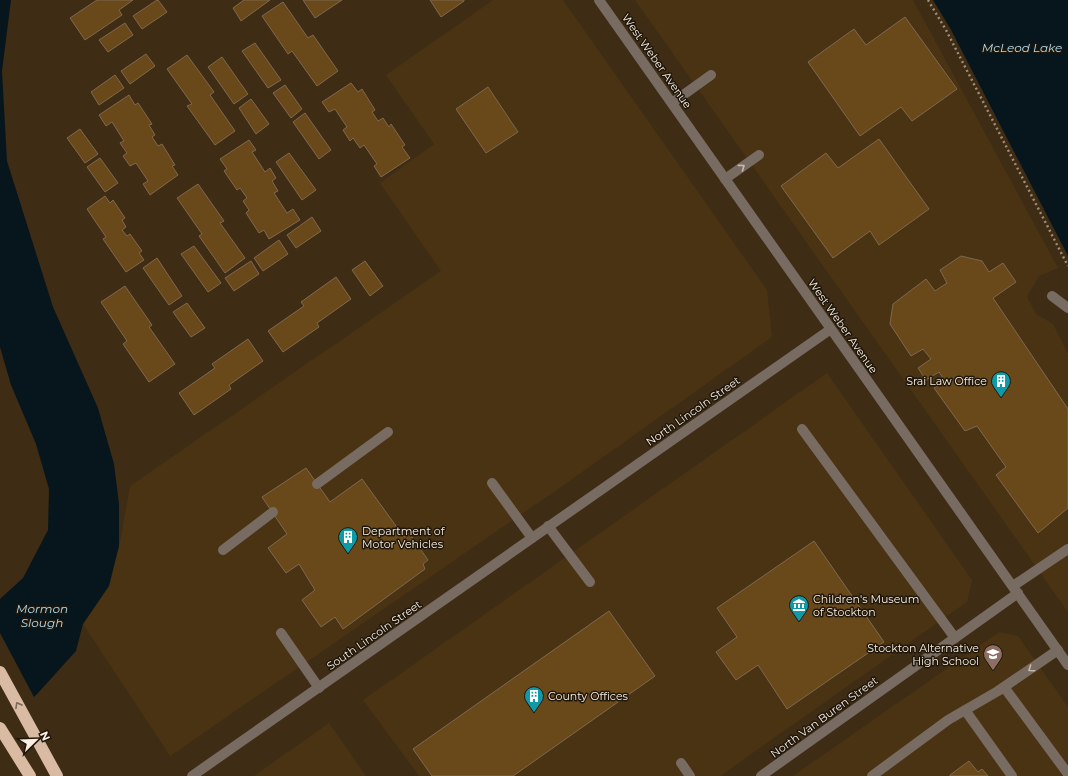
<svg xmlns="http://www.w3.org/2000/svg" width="1068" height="776" font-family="Montserrat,sans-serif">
<rect width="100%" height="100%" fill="#3f2c14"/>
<path fill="#4a3313" d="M493 0H563L767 290 772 337 561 487 170 756 83 624 109 586 121 537 130 486 441 271 380 183 434 144 386 75Z
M635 0H913L1058 268 1039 276 1027 297 1036 314 1053 324 1068 354V612Z
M827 373 972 580 967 602 720 776H419L363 700Z
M999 632 1018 636 1068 707V776H793Z
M329 723 366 776H254Z"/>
<path fill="#07161d" d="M0 0H11L2 71 7 161 53 307 98 408 114 464 119 504V546L109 586 83 624 76 651 38 693 11 720 0 727V599L23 578 48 530 49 489 36 444 11 385 0 347Z
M933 0H1068V256L950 28Z"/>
<path fill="#3f2c14" d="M0 633 35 699 13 721 0 729Z"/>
<path fill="#69481a" stroke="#7f6950" d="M97 0H133L119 10 122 15 85 40 70 18Z
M157 0H158L167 12 142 29 133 16Z
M244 0H270L241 21 233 8Z
M303 0H342L315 18Z
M430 0H464V1L441 17Z
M283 2 308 38 313 35 338 71 317 86 292 51 288 54 262 16Z
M905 17 957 89 912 121 901 107 860 136 808 62 854 29 866 45Z
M125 23 133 35 108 52 99 40Z
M255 43 281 80 268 88 242 51Z
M146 54 155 66 130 84 121 71Z
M187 55 214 92 210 95 235 131 215 145 187 106 192 104 167 69Z
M222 57 248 94 234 104 208 67Z
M115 75 124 88 99 105 91 92Z
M351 83 358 92 362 89 375 110 372 112 378 121 383 118 389 127 391 124 405 145 402 147 410 158 381 177 374 166 377 164 364 145 360 148 353 138 350 141 343 130 347 127 335 109 329 112 322 102Z
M285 85 302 109 291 118 273 93Z
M488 87 518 132 486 153 456 109Z
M129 95 135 105 138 103 152 124 149 125 155 135 152 137 158 146 162 144 175 165 172 166 178 175 150 195 143 184 148 181 136 163 130 166 123 156 127 153 120 143 124 141 112 122 106 126 99 115Z
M251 99 269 124 256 134 239 108Z
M305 113 331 150 319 159 293 122Z
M80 129 98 154 85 163 67 138Z
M879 139 929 209 879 245 870 231 833 258 781 186 826 153 838 168Z
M249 140 256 150 252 152 265 172 270 168 276 178 272 181 278 191 274 193 287 213 293 209 300 220 269 239 264 230 259 233 246 213 249 210 243 201 247 198 240 188 237 190 224 171 227 169 220 159Z
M289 153 316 190 302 200 276 162Z
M100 158 118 183 105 192 87 167Z
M198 184 224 221 220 223 245 258 225 273 199 236 202 234 177 198Z
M105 196 110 203 113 200 125 218 122 220 126 227 122 230 127 236 130 234 142 251 139 253 144 260 126 272 103 239 106 237 87 209Z
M312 217 321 231 296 248 287 235Z
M279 240 288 254 263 271 254 258Z
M194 246 221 283 208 292 181 254Z
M961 256 982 261 989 272 1003 263 1016 282 993 298 1068 409V508L1038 533 996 475 1006 467 977 426 965 431 934 388 945 381 939 372 926 380 918 368 931 359 923 349 911 356 890 324 893 304 926 279 935 291 947 283 940 270Z
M157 258 182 296 169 305 143 268Z
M251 261 259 274 234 291 225 278Z
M365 261 383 286 370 296 352 270Z
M336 277 351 299 317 323 319 327 283 352 268 331 304 306 301 302Z
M125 286 152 325 149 327 175 364 149 382 123 344 127 341 101 302Z
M187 303 205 328 191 337 173 312Z
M248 339 263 361 229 385 231 389 194 415 179 393 215 368 212 364Z
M306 468 330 502 362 479 404 537 409 533 428 560 423 564 425 569 343 629 335 617 321 627 302 600 315 590 299 564 286 573 268 548 287 534 262 497Z
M814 541 884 642 787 709 758 665 736 680 716 652 737 637 717 608Z
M609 611 655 676 513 776H432L413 749Z
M969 761 978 772 982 769 988 776H950V775Z"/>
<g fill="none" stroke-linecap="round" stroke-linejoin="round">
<path stroke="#9d8d7a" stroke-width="2.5" stroke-dasharray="2 3" stroke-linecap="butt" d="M928 0 946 30 1068 266"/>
<path stroke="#776b62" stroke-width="10" d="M672 103 711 75
M725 179 759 155
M802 429 955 638
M492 483 532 538
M317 484 388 432
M548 526 590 582
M223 550 273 512
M1013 586 1068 549
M281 633 319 688
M1004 687 1068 774
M965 710 1012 776
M681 763 690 776
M872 776 948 720 998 691 1058 650"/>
<path stroke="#776b62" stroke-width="10" d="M1052 296 1068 308
M761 776 1018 593"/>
<path stroke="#776b62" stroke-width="10" d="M599 0 1068 665
M192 776 831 329"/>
<path stroke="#d9bba4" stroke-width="12" d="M0 672 57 776
M0 728 30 776"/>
</g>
<defs><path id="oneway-chevron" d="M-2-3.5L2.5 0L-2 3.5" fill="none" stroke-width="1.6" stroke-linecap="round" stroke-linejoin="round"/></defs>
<g stroke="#c7baae">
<use href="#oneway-chevron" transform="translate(742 167) rotate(-36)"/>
<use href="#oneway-chevron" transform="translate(1031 669) rotate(145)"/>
</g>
<use stroke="#7c6958" href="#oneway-chevron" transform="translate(18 705) rotate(-119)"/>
<defs>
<g id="building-pin" transform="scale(1)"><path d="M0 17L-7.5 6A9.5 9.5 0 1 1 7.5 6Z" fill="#0f9aa8" stroke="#1f170c"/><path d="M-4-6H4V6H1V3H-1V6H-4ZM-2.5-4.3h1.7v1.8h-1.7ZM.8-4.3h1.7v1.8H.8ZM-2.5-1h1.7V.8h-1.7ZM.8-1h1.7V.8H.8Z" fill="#fff"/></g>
<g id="museum-pin" transform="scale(1)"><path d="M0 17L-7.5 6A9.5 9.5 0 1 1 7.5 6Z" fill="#0f9aa8" stroke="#1f170c"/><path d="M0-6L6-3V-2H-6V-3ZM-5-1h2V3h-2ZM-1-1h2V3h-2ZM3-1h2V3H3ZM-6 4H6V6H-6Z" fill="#fff"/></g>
<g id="school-pin" transform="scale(1)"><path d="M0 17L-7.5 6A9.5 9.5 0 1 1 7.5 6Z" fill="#8d6e63" stroke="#1f170c"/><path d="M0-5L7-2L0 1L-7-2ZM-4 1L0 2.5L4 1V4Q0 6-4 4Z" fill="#fff"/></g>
</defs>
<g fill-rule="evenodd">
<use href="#building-pin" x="1001" y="381"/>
<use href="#building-pin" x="348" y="537"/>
<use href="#museum-pin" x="799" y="605"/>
<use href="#school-pin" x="993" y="654"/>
<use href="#building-pin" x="534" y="696"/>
</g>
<g text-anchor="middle" stroke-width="3" stroke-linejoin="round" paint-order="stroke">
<g font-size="11" fill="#fcefe1" stroke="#1f170c">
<text transform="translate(657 61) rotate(55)" y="4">West Weber Avenue</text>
<text transform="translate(843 326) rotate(55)" y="4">West Weber Avenue</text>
<text transform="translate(693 411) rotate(-35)" y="4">North Lincoln Street</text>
<text transform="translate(374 635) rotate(-35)" y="4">South Lincoln Street</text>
<text transform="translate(824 717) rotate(-36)" y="4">North Van Buren Street</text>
</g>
<g font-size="11" fill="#fcefe1" stroke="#1f170c" text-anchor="start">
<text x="987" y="385" text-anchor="end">Srai Law Office</text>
<text x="362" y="535">Department of<tspan x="362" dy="13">Motor Vehicles</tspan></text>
<text x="813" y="603">Children's Museum<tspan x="813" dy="13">of Stockton</tspan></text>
<text x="979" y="652" text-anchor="end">Stockton Alternative<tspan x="979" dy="13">High School</tspan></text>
<text x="548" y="700">County Offices</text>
</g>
<g font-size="12" font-style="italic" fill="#a9ddf4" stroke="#1f170c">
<text x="1022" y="52">McLeod Lake</text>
<text x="42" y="613">Mormon<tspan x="42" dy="14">Slough</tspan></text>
</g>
</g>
<g transform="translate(36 740) rotate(67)" stroke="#1f170c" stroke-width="3" paint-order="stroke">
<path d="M0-3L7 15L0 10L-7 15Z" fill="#fcefe1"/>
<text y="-6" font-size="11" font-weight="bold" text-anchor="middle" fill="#fcefe1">N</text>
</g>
</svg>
